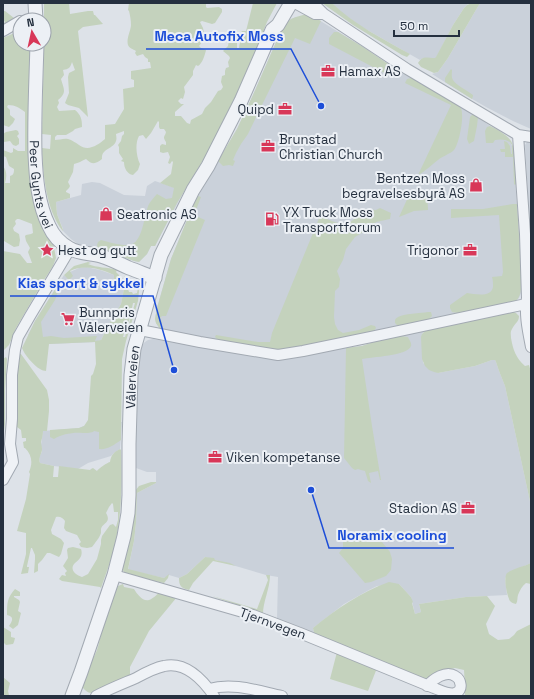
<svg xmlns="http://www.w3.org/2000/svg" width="534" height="699" font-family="'Space Grotesk',sans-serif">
<rect width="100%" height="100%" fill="#dde2e8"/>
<path fill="#cad1da" d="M332 3H472L468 4 464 8 453 25 436 58H423L420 60 362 27 342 13Z
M480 3H531V129L513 121 486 107 467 96 432 74 438 72 448 58Z
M296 17H314L363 47 396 70 454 101 509 139 513 148 522 282 521 293 519 298 516 301 317 344 227 343 160 329 156 323 155 319 157 308 171 259 194 203 237 129 253 95 280 33 291 19Z
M527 142H531V322L530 314 531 285 528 195 525 145Z
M155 181 184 191 155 246H151L147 254 139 262 134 261 107 251 78 244 71 239 63 231V229L57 214 56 202 81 195 82 184 92 182 100 183 124 195 145 196 147 186Z
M86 267 100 270 114 275V281L125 284 121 304 109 324 101 340 95 342 49 344 28 335 35 321 64 275 69 279 70 272 79 268Z
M426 330 422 334V345L423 363 438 373 475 366 492 360H495L496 362 499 371 505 386 531 506V563L507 574 505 579 507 595 466 597 419 604 421 612 415 614 411 597 399 584 377 586 369 590 344 604 313 628 314 633 296 626 277 619 278 577 266 575 205 557 187 574 179 578 169 575 164 578 128 570 134 541 136 523 137 493 156 483V472H147L136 468 134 467 136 400 138 385V368L140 347 145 342 148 340 153 339 269 359H280L343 348 362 346 374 342Z
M122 422 120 449 114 453 111 456 88 463 78 469 54 466 40 463 39 457 42 452 41 445 43 431 79 428 84 426Z"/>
<path fill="#c4d2bd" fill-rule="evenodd" d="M44 3H69L70 14 88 11H93L94 15H95L103 24 83 27 78 31 88 117 79 108 68 105 65 103 69 93 68 77 69 73 75 70 72 62C70 68 69 69 63 70L64 75 61 79C64 90 67 92 58 100L59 103 57 107 59 111 75 110C81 115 82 119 82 127L75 129 73 131 66 135H57L55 137V140C59 140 64 138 68 139 72 140 76 143 79 145 88 152 98 145 105 139V125L115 124 124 109 123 89 134 87V80L131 79V71L151 68 150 62H148V59L145 57 143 54 137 56 135 53 136 51C133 49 129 48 128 45 126 39 131 30 131 25 131 20 130 15 129 11L128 10 129 3H206V7L207 8 219 7 222 9V12L215 23 212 24 202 21 200 22 203 28 205 38 199 46 201 48 206 50C205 55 202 64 198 66L196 65 193 71V75L184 87 185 92 183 99 181 98 178 101 181 104H184L175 112V116H181L187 123 190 124 191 120 202 114 205 108 211 102 218 91 221 90 223 87 221 82 222 76 225 75V71L226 68 229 67 228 62 230 58 229 56 223 51 228 46 229 40 233 37 236 38 237 41V48H239C239 44 241 41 241 38 241 35 240 34 242 31H246L253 3H277L267 22 243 82 213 144 177 203 155 246H151L147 254 139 262 134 261 107 251 98 249 97 245 98 242 101 240C108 242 122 246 129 245 143 244 144 214 149 204 151 201 154 197 157 194L166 199 172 198 174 188 160 183 171 174 173 162 172 161 170 164 168 163 170 157 168 152 163 153 160 152V146L162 144 166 145V142C162 136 165 137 166 132L164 129H160L159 127V122L158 121 151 133 146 139 143 135 139 136C135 143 136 156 140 164L138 170 133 175C127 174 124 168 124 162L121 161 123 159 119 153V147L118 145 121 141 122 136 124 134V131L116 134C116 135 117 139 116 141 114 149 101 148 102 159 96 164 92 165 86 159 81 161 79 163 74 164L73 172 68 182 70 186 69 188 66 191V192L70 194V198L56 202 57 214 63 230V231L62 230C46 209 43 174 42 148L50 149 51 135 42 134 44 44Z
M322 3H332C355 25 383 39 410 54L407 57 402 55 353 25Z
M472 3H480L448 58 438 72 434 73 421 67 418 63C423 55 426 58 435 58L436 57 453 25 464 8 467 5Z
M3 11H5L14 18 3 26V24L5 22 3 19Z
M303 15H309L321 21 310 44 295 38 263 103 248 134 241 144 236 153 233 160 235 161 233 166 229 165 223 166 218 161 237 129 253 95 280 33 286 23 291 19 296 17Z
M19 31 20 44H32L30 122 56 258 53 266 44 280 16 328 9 345 3 351V251L20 254 27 263H32L28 252 30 248 26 241 25 236 26 235 31 234 33 233 32 224 19 219H17L15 221 16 224 13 228 14 231 19 234 20 240 19 246 14 247 4 241 3 242V166C7 171 7 177 5 183H10V176C14 175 14 172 14 169L9 166 6 157 3 156V150L11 153 13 152V148L18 151H25V112C19 108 16 105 8 105L7 107 10 110V115L15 119 13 123 9 127 3 125V38Z
M334 32H338L363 47 394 68V77H392L329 44V38Z
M451 69 452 70C452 73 451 77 453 80 456 85 468 91 473 95V96L472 99 445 82V78Z
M411 78 436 90 459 105C461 108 462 110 462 114 463 121 459 144 454 150 450 154 443 156 438 160 431 165 426 171 418 175L451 105 405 83 407 79Z
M473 114 478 117 477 126 474 141 469 144 467 139 470 117Z
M490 126C497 129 507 135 511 141 516 150 516 173 516 184L515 185 514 184 513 157H505V152H501L500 149H505L504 141 507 142 510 146 511 154H512V145L510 142C505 139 500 139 495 140L493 143H486L485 131 487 127Z
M16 130 18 131 19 134 17 136 19 139V144L16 146 13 145 10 141 4 142 3 140V134L6 132Z
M427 191 428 210 414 211 399 217 410 193Z
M198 196 201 197 196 210 197 211 196 216 205 220 166 316H162L160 318 162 322 160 329 156 323 155 319 157 308 171 259 194 203Z
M513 204H517L522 282C521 289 521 296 516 301L458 313 452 312 450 308V305L467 293C475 294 491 298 493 287 493 283 493 280 492 277L502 276 503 272 499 215 451 218V209H483Z
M380 208 391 213 390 219 376 222 372 227 355 237 346 249 343 260 337 271 340 279 339 287 335 291 334 317 335 324 338 330 343 333 359 330 371 325 375 326 376 328 373 332 317 344 276 350 219 341 215 337 216 335 258 342H270L272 333 320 216C330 220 343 228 353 220 357 217 360 212 365 209L376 210Z
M88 262 91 263 88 264C97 268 107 267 117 270L116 272 119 275V278L124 279V276L130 280 131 282 128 289 129 292H132L133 294 137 293 138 288 139 291 138 301 126 341 122 359 121 440C114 445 107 450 99 449V432L94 431 93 432C89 433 87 433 83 433 73 432 62 434 54 439L50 437V430L79 428 84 426 88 420 91 376 93 374 96 364 95 342 49 344 46 371C45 371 41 370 40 369 34 366 24 354 22 348L35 321 56 288 59 289 55 300 41 322 43 337 51 336 64 338 97 336 95 341 101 340 109 324 121 304 125 284 114 281V275C100 269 85 264 70 271L73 276 69 280 64 275 74 266ZM133 303H135L125 337H123L124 333 130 318Z
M511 311 516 313 519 316C519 322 515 323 512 329 510 332 511 335 511 338 513 350 516 358 525 366L529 365 531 372V506L505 386 499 371 496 362 495 360H492L475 366 438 373 434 372 429 370 425 366 422 359 421 337 422 334 426 330Z
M428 312H431L432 316 428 320 398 326 395 323C395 319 395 319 398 317 403 314 421 313 428 312Z
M401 336 408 337C409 340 412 343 411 346 408 356 371 357 362 359L372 426 381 480H380L378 471 369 473 371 483 368 481 365 471 361 470 358 469 355 470 352 468 344 458 346 348 362 346 374 342Z
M19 354H21L47 390 49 400V411L47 431H43C43 435 42 438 41 442 41 444 42 446 42 449 42 455 38 456 40 463L54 466 53 477H58L59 466 90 470 91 469 93 468 97 471C98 469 108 462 110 462 111 455 114 452 120 449L121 450C122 478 122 507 117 534 114 553 107 571 101 588L100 587 62 581 59 579 62 575 66 576 65 573 67 571 63 566 68 558 67 550 68 548 73 547 81 549C82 552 82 555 80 558 79 560 77 561 75 563 69 569 75 575 82 577L88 574 97 559 101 544V540L102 536 110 525 113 524 116 527 118 520V512H114L113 504 112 503 109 507 106 513C112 523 102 523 101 529 101 531 101 532 101 533 100 537 95 543 92 547L87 548 81 547 79 544 81 542 77 535 66 531 64 528 65 521C63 518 60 516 56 517L51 530 52 534 61 539 64 543 61 554 59 557 50 553H47L42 560 38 564V571L34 573 35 559V555L32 548H31L27 566V567H29L28 573 21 574 26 554V533L17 531 26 499 30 474 29 472C33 463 32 455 25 448H24L23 442 26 441V438H22L21 430 17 427 15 400 16 385Z
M6 357 7 359 5 389V424L3 438V359Z
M151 482H156V483L137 493 136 523 134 541 128 569 164 578 169 574 168 578 164 583 131 576 125 573 122 569 135 491 139 486Z
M375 530 380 532 382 542 390 552 392 559 391 570 386 576 371 582 365 583 339 553 343 548V535L349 536Z
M205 557 214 558 215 560 230 563 236 566 213 561 193 583 189 590C181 588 179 586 179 578L187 574Z
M531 563V584L526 583C522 586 520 590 518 595 517 598 518 601 516 604 513 603 512 603 510 601 507 596 503 578 507 573 512 569 525 566 531 563Z
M266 575H270C270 589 263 601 263 614L212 596 257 609 268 580Z
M389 582 399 584 411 597 413 602 412 603 415 614 421 612 419 604 466 597 487 596 495 606 486 624 489 634 498 640 509 639 514 635 517 631 531 624V696H465V687L464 670 455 668 451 669 427 679H423L314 633 313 628C336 609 361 592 389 582Z
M123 584 124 587 134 589C137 594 143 602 149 600 153 599 157 594 160 592L177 597 149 631 130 667V675C123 679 98 692 91 693 88 693 85 690 83 688 82 674 92 663 97 650 100 641 101 632 104 623 106 612 111 601 115 590L118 586Z
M15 589 20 592V596H14V597L19 600 20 602 18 611 21 613 18 625 13 629 9 626C12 621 15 617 7 615 7 603 7 598 15 589Z
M3 627 11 632V637L15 638 14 642 13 644 6 645 4 643Z
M337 652 377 668 368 691 330 679Z
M3 677 10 683 8 691 9 695 7 696H3Z"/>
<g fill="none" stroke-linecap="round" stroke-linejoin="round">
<g stroke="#a2a9b2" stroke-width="12">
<path id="minor" d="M295 3 315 14H324
M311 3 318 8 324 14 407 69 518 135 531 137
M3 31 20 21
M518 135 525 234 527 298C524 314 528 331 531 347
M140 330 200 342 278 355 303 351 371 337 526 304
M3 480 13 462 10 444 12 419V375L15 350 18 337 30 316 70 249
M114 575 253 615 300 633 434 688C440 690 449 695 455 693 464 691 461 679 455 676 446 670 433 679 427 686
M209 689C233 682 258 691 282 696
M96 696C109 689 122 684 136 678 145 673 154 668 164 666 186 661 203 680 214 696"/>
</g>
<g stroke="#a2a9b2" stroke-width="15">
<g id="tertiary">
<path d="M35 3 36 20"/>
<path id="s1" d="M37 44C36 81 34 117 35 154 36 178 38 204 49 226 53 235 60 243 69 248 78 254 91 253 101 256 111 259 120 264 129 268 138 271 146 275 155 278"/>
<path id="s2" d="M72 696 81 672 114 575 124 536 128 513 129 495V444L131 375 134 349 161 255 193 190 208 166 241 101 272 30 278 25 291 3"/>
</g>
</g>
<use href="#minor" stroke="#eff2f6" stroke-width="10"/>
<use href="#tertiary" stroke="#eff2f6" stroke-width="13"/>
</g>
<defs>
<g id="office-bare" transform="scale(1.08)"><path d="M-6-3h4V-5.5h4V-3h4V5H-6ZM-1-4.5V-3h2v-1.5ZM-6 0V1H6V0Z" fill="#d83758" stroke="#ecf0f5" stroke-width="2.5" paint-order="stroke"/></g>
<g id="shop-bare" transform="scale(1.08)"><path d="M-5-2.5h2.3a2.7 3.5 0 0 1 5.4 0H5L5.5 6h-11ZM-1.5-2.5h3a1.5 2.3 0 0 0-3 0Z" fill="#d83758" stroke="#ecf0f5" stroke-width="2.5" paint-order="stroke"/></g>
<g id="fuel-bare" transform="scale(1.08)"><path d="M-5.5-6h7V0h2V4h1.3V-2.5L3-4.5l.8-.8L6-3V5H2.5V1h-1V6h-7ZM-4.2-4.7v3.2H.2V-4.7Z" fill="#d83758" stroke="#ecf0f5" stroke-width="2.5" paint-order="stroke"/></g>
<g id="sight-bare" transform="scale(1.08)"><path d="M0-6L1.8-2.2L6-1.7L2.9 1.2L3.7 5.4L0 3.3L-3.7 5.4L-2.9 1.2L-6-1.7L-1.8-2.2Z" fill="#d83758" stroke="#ecf0f5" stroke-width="2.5" paint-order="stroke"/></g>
<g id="supermarket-bare" transform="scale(1.08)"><path d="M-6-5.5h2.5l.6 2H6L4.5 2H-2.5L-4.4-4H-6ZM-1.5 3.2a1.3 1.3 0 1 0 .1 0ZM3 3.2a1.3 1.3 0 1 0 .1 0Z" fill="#d83758" stroke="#ecf0f5" stroke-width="2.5" paint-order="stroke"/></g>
</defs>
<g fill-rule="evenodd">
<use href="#office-bare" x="328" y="71"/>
<use href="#office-bare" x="285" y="109"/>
<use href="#office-bare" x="268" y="146"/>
<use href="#shop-bare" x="476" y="185"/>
<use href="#shop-bare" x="106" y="214"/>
<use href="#fuel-bare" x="272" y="219"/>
<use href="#sight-bare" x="47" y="250"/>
<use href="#office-bare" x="470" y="250"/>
<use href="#supermarket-bare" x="68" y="319"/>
<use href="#office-bare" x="215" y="457"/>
<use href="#office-bare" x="468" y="508"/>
</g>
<g text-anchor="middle" stroke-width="4" stroke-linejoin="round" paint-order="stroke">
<g font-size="13" fill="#25303f" stroke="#ecf0f5" text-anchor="start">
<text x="339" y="76">Hamax AS</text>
<text x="274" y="114" text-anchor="end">Quipd</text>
<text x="279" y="144">Brunstad<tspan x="279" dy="15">Christian Church</tspan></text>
<text x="465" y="183" text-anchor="end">Bentzen Moss<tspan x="465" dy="15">begravelsesbyrå AS</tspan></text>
<text x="283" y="217">YX Truck Moss<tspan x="283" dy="15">Transportforum</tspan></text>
<text x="117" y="219">Seatronic AS</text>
<text x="58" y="255">Hest og gutt</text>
<text x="459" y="255" text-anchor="end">Trigonor</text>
<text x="79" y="317">Bunnpris<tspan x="79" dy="15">Vålerveien</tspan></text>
<text x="226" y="462">Viken kompetanse</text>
<text x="457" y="513" text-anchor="end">Stadion AS</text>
</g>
<g font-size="13" fill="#25303f" stroke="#ecf0f5">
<text dy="5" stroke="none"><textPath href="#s1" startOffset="141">Peer Gynts vei</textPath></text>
<text dy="5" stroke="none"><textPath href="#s2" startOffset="328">Vålerveien</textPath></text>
<text transform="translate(273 623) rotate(20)" y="5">Tjernvegen</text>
</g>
</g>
<path fill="none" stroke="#1d4ed8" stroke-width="1.5" d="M321 106L291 49H146M174 370L153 296H10M311 490L329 548H454"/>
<g fill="#1d4ed8" stroke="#ecf0f5" stroke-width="1.5">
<circle cx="321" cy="106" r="4"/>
<circle cx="174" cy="370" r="4"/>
<circle cx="311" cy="490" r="4"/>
</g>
<g font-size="14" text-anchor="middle" font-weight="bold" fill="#1d4ed8" stroke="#ecf0f5" stroke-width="4" stroke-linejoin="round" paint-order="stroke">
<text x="219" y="41">Meca Autofix Moss</text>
<text x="81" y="288">Kias sport &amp; sykkel</text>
<text x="392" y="540">Noramix cooling</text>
</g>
<rect width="534" height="699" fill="none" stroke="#25303f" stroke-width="8"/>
<g transform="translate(32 32) rotate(351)"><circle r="19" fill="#ecf0f5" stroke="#9ca3ac"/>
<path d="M0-3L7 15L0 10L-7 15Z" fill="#d83758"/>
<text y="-6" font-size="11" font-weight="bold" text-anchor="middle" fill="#25303f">N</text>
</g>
<path d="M394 30v6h65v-6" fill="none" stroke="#25303f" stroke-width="2"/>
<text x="400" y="30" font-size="12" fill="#25303f" stroke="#ecf0f5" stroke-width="3" paint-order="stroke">50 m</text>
</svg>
